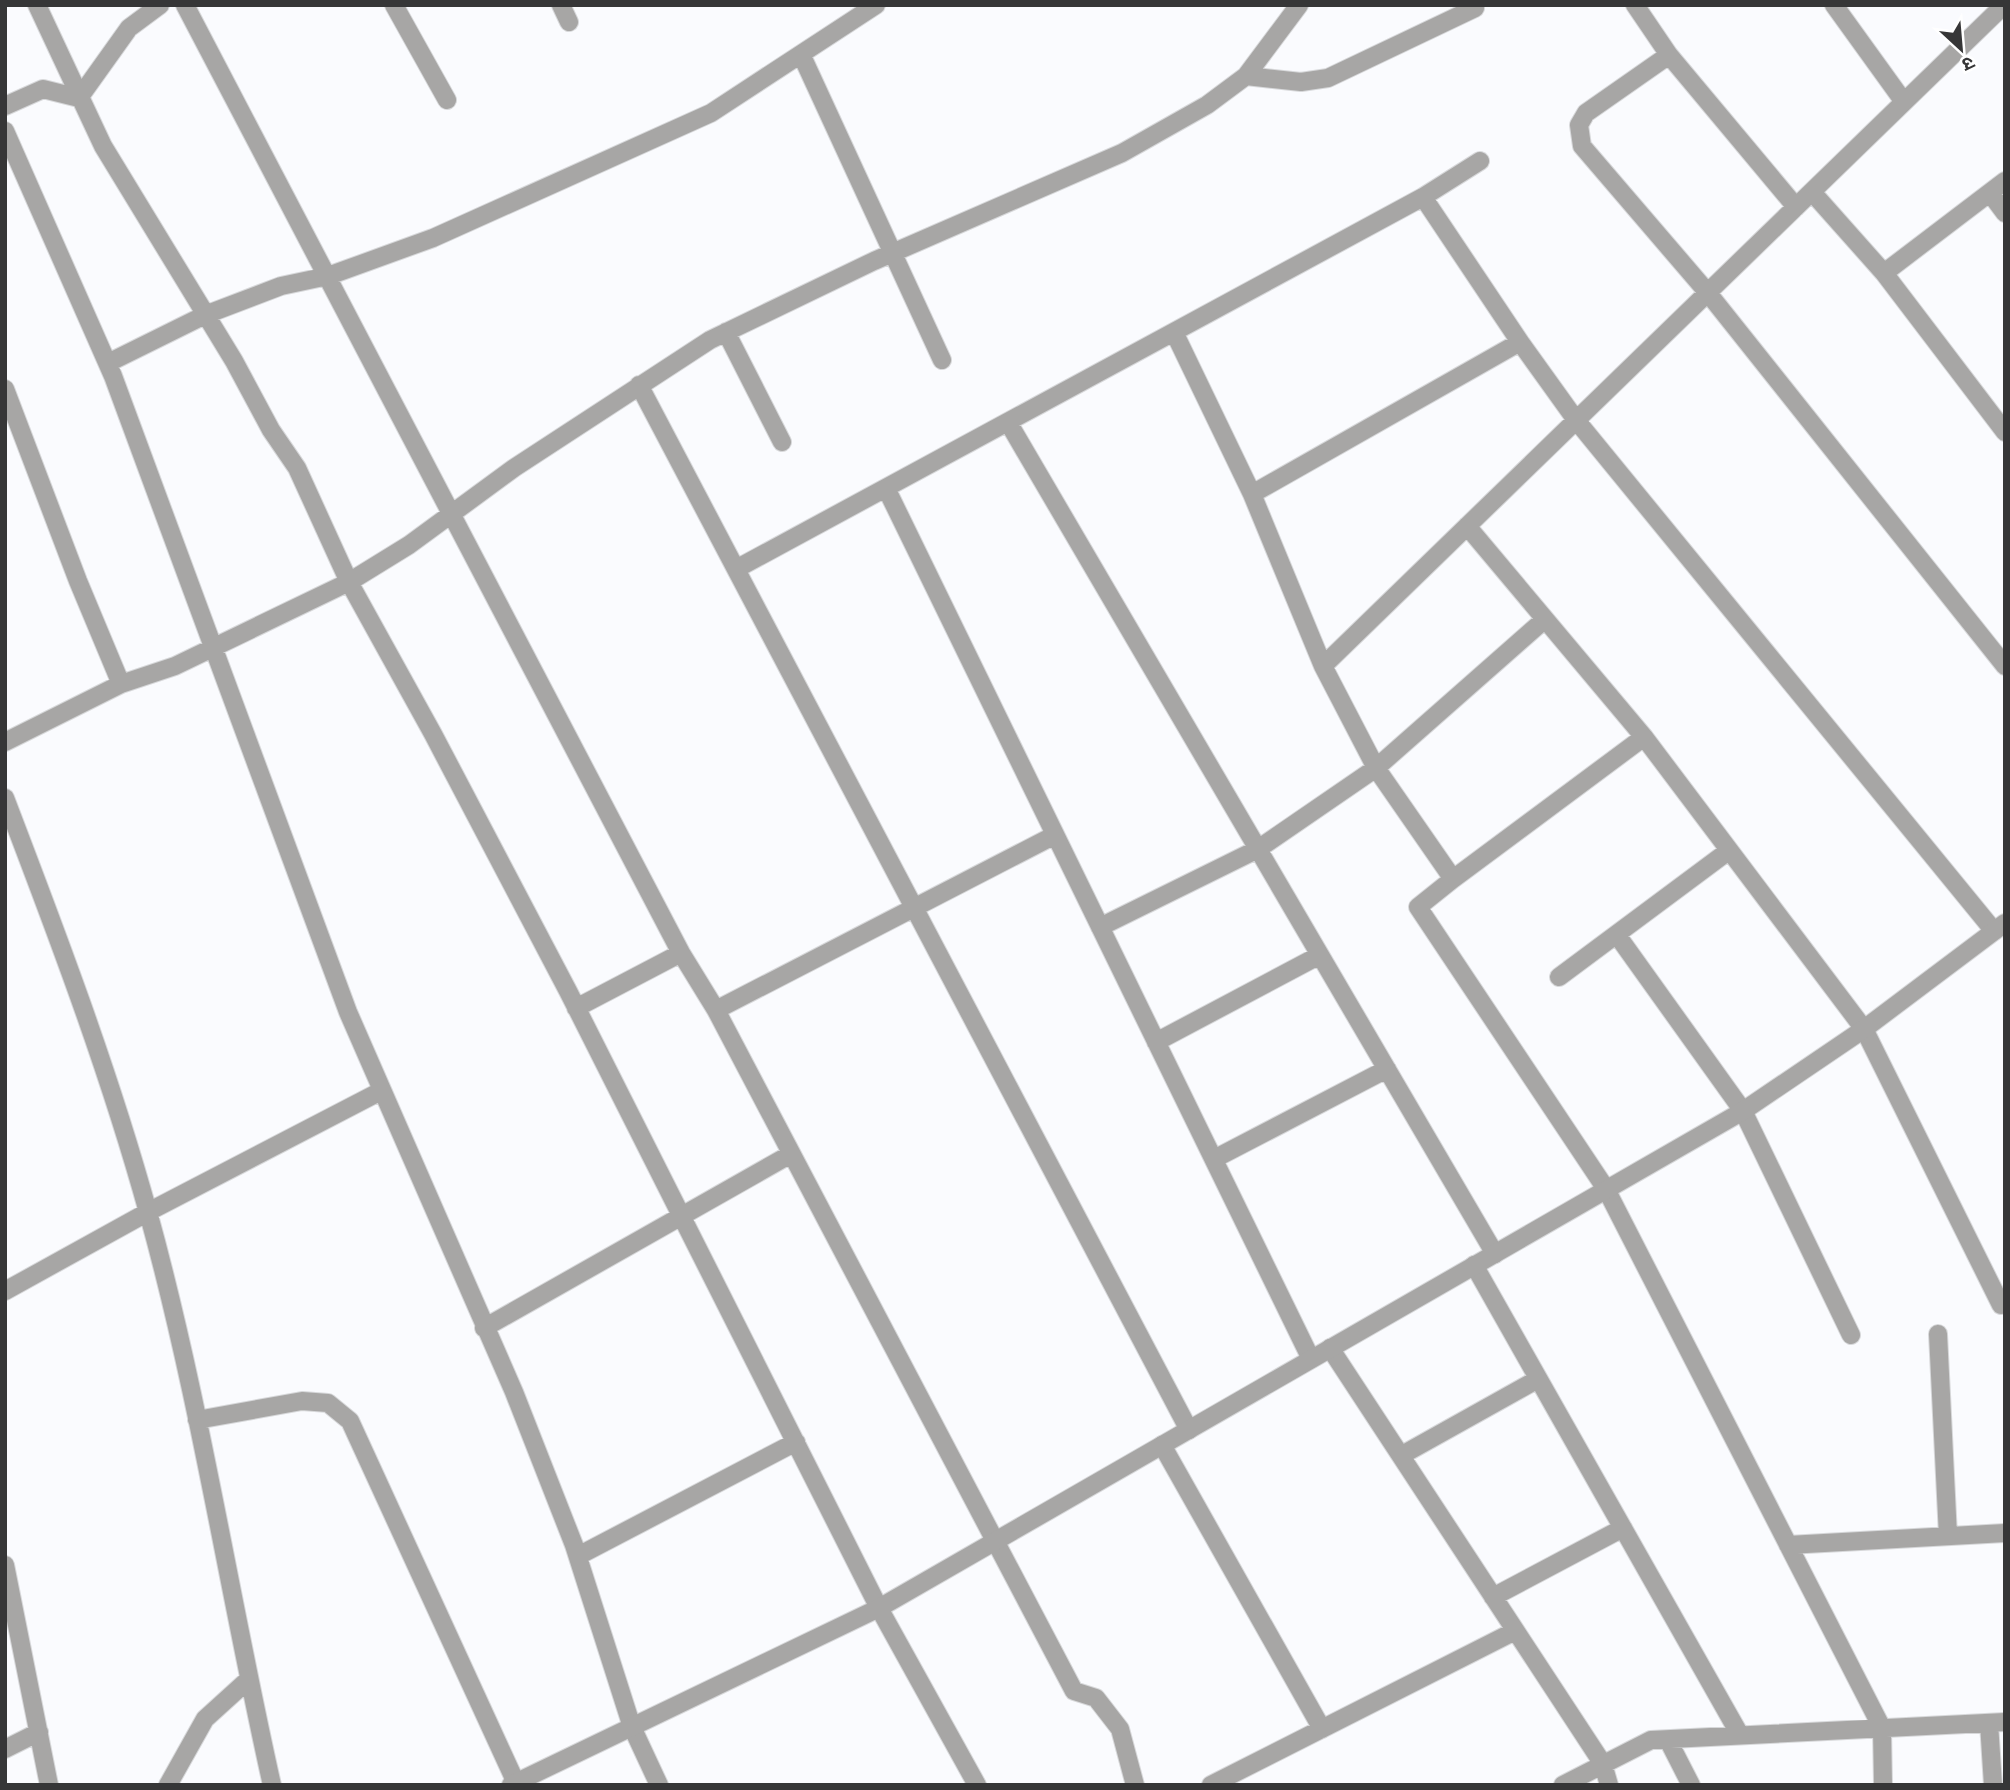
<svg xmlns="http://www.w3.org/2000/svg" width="2010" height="1790" font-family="'PT Sans Narrow','Noto Sans Devanagari',sans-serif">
<rect width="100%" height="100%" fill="#fafbfe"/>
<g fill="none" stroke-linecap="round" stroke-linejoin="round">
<g stroke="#d7d8da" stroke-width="20">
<path id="minor" d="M37 5 103 146 234 361 271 430 297 468 349 582 433 734 568 991 879 1608
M185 5 681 953 716 1010 1074 1691 1096 1698 1120 1729 1135 1785
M394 5 447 100
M561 5 569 22
M1635 5 1669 55 1796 207
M1834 5 1904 102
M801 54 942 360
M1669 55 1586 113 1579 125 1582 146 1708 293 2005 666
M1246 76 1301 82 1328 78 1475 8
M5 106 43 89 79 98 129 28 160 5
M5 131 113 376 348 1012 514 1392 574 1545 632 1727 659 1785
M1812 192 1884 273 2005 432
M1990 193 2005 213
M1423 197 1520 342 1576 420 1994 931
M1884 273 2005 181
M726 332 782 442
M1174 332 1252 494 1323 666 1376 768 1453 879 1418 907 1606 1189 1882 1728 1883 1785
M108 363 205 315 281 286 328 276 433 238 711 113 876 5
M639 385 1189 1430
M5 389 78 581 121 684
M1008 422 1495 1254
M886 488 1311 1359
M1252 494 1520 342
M1467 526 1644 737 1864 1029 2001 1305
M736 569 1423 197 1480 161
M1323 666 2004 5
M5 742 121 684 175 666 349 582 409 545 514 468 710 340 874 261 1122 153 1207 105 1246 76 1299 5
M5 798C57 934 109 1071 148 1212 200 1400 229 1594 272 1785
M1453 879 1644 737
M1100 927 1258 849 1376 768 1544 620
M1617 935 1743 1111 1851 1335
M1559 977 1727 852
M576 1008 681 953
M716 1010 1055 835
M1156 1042 1320 955
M1214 1159 1387 1069
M1474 1265 1740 1735
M5 1291 148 1212 381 1091
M484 1328 791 1154
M1938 1334 1948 1536
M1330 1348 1603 1764 1609 1785
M197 1420 302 1401 328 1403 350 1421 517 1785
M1162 1445 1322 1729
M1402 1455 1538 1379
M1788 1545 2005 1533
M578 1556 796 1442
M5 1565 49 1785
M1493 1597 1623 1528
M1989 1723 1993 1785
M1668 1740 1691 1785
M5 1749 39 1732
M168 1785 205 1719 248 1680
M1211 1785 1515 1631
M1563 1785 1651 1740 2005 1722"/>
</g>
<g stroke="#d7d8da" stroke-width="20">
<path id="tertiary" d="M879 1608 977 1785
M511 1785 879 1608 1743 1111 1864 1029 2005 923"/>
</g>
<use href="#minor" stroke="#a7a6a5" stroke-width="18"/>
<use href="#tertiary" stroke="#a7a6a5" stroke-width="18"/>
</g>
<rect width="2010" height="1790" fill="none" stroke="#363637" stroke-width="14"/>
<g transform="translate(1961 49) rotate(154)" stroke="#ffffff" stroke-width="5" paint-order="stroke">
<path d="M0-5L12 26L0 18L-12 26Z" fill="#363637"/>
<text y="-10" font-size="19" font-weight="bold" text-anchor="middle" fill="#363637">उ</text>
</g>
</svg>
